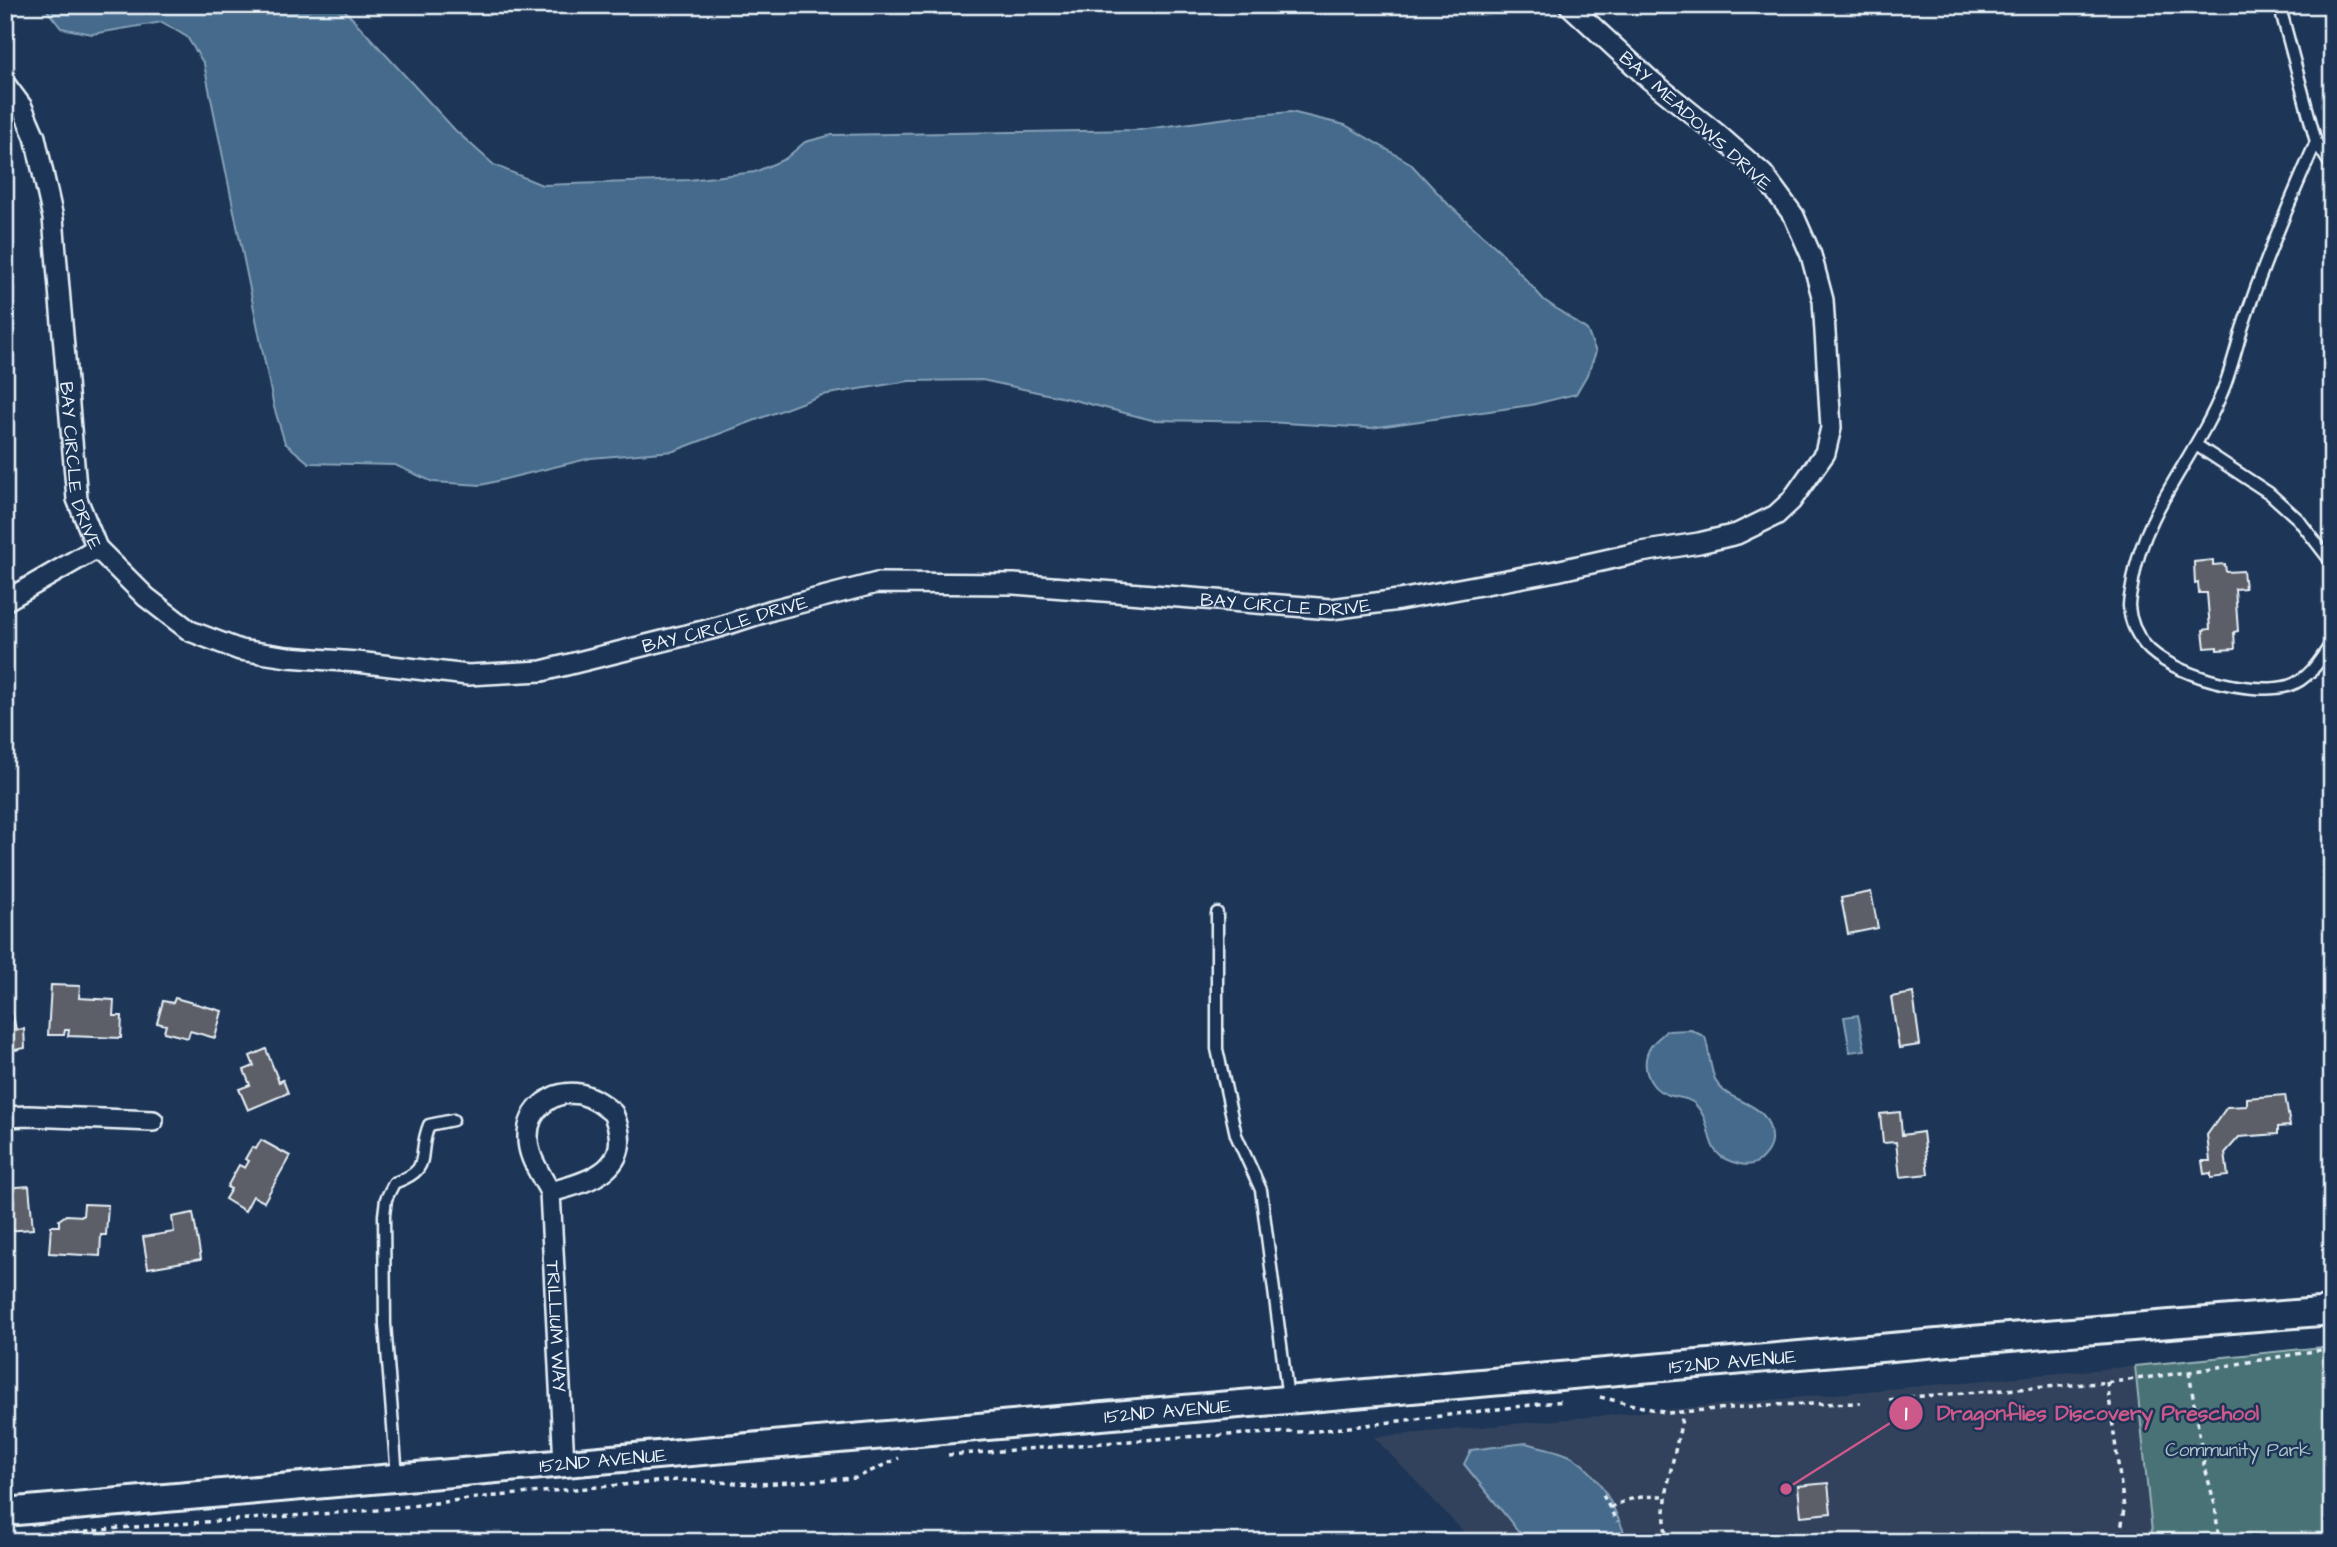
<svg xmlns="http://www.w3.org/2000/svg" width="2337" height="1547" font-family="'Architects Daughter',sans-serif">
<rect width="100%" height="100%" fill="#1d3557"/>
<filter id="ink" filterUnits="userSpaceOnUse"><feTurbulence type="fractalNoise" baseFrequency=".0143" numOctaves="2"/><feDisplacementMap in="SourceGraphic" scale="14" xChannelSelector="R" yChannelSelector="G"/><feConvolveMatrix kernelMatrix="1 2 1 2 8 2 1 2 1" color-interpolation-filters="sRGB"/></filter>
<g filter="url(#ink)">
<path fill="#30425c" d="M2135 1366 2153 1542H1473L1374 1437Z"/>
<path fill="#497277" stroke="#98b2b8" stroke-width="2" d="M2332 1346V1542H2153L2135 1366Z"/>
<path fill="#446b8c" stroke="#86a1b7" stroke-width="2" d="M47 5H340L455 130 494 165 542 185 689 180 755 172 785 159 805 142 832 135 1139 130 1235 117 1291 112 1345 125 1410 163 1449 205 1500 251 1544 300 1587 330 1596 352 1588 373 1576 394 1531 405 1371 428 1266 422 1152 420 1074 400 982 380 909 381 822 395 674 451 591 458 481 485 433 482 395 465 309 463 285 443 274 407 204 64 187 37 162 22 92 34 61 28 46 9Z
M1858 1015 1865 1050 1850 1052 1844 1017Z
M1691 1030 1705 1037C1710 1051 1709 1070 1717 1083 1730 1105 1770 1100 1771 1137 1772 1147 1766 1154 1760 1160 1754 1165 1748 1166 1740 1164 1699 1156 1717 1128 1696 1105 1689 1097 1676 1098 1666 1094 1647 1087 1640 1063 1651 1046 1655 1040 1662 1036 1666 1031Z
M1526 1443C1539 1447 1563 1451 1574 1458 1602 1476 1616 1512 1628 1542H1527L1464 1464 1471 1450Z"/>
<path fill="#5d5f67" stroke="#e8f1f8" stroke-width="2" d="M2213 560V565L2225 564 2226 572 2243 571 2245 588 2235 589 2238 631 2234 632 2235 649 2217 650V647L2205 648 2203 630 2210 629 2207 593H2199L2198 583 2195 584 2194 562Z
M1871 892 1878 928 1848 934 1841 898Z
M51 985 80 986 79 998 114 1000 113 1016H122L121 1038 68 1036 69 1030H65L64 1035H48Z
M1913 993 1920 1045 1899 1048 1891 997Z
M175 998 222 1011 215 1038 190 1031 188 1038 164 1032 166 1025 157 1023 163 1001 173 1003Z
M11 1005 16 1030 24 1029 25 1048 5 1052V1006Z
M266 1049 279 1082 283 1080 288 1093 248 1110 239 1089 250 1085 244 1070 254 1066 250 1056Z
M2285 1095 2290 1126 2278 1127V1134L2239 1137 2225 1153 2228 1176 2211 1178V1173L2204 1174 2202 1161H2210L2207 1135 2227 1107 2247 1106V1098Z
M1900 1112 1902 1135 1923 1132 1928 1174 1900 1177 1896 1142 1883 1143 1880 1114Z
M261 1140 290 1156 264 1202 253 1196 245 1211 225 1199 231 1189 227 1187 239 1165 245 1168 249 1161 245 1159 252 1147 256 1149Z
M29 1186 33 1229 5 1231V1188Z
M84 1204 108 1205 106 1235H101L100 1256 49 1253 51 1226H59V1220L66 1215 83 1216Z
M193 1213 201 1259 148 1268 143 1237 174 1232 172 1217Z
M1828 1483 1831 1513 1801 1516 1798 1486Z"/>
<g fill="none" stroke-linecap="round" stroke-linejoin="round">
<g stroke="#e8f1f8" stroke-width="15">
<path id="lane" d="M2281 5 2282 15 2316 142 2332 167
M2316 142C2289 203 2262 266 2242 329 2236 349 2231 370 2223 390 2197 456 2145 508 2133 580 2132 589 2129 598 2129 606 2130 621 2136 634 2145 645 2171 675 2250 696 2288 686 2309 680 2321 659 2332 642
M2196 445 2269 493 2298 519 2332 563
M1217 913V1049L1236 1135 1261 1190 1288 1399
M397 1477 385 1324 384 1215 386 1199 394 1183C434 1169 416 1157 429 1125L453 1120"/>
</g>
<g stroke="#e8f1f8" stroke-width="24">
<g id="street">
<path id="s1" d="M5 84 22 107 35 137 53 218 77 499 97 548 146 597 190 631 240 650 288 657 357 662 468 675 542 671 719 627 772 610 877 583 1014 584 1331 609 1399 600 1556 571 1641 552 1699 543 1737 534 1776 515 1791 501 1825 453 1831 428 1823 300 1811 255 1794 216 1763 174 1716 133 1649 79 1569 5"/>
<path d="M5 601 97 548"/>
<path d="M5 1117 28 1116 153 1121"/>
<path id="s2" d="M550 1192C541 1174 527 1157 528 1136 528 1109 553 1089 580 1094 593 1097 603 1105 613 1113 636 1167 594 1181 550 1192L564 1463"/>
</g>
</g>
<g stroke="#e8f1f8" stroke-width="32">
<g id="secondary">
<path id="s3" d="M5 1512 1972 1340 2332 1311"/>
</g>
</g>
<path stroke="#e8f1f8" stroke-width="3.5" stroke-dasharray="5 5" stroke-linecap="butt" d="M2189 1372 2204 1464 2215 1505 2219 1542
M2107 1382 2124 1508 2122 1524 2117 1542
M1600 1397 1668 1413 1767 1405 1861 1403
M1889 1400 1910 1397 2113 1382 2189 1372 2332 1348
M948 1455 1182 1437 1317 1431 1564 1401
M1603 1495 1617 1522
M1610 1508C1629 1497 1644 1496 1666 1496
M1977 1536V1542
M5 1542 120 1528 377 1510 485 1497 678 1480 759 1484 856 1478 899 1458
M1667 1542C1659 1499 1676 1455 1683 1413"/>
<use href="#lane" stroke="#1d3557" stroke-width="10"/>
<use href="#street" stroke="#1d3557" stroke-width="19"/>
<use href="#secondary" stroke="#1d3557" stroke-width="26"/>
</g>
</g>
<g text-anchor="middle" stroke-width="5" stroke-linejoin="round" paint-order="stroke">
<g font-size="19" fill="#e8f1f8" stroke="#1d3557">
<text transform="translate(1696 120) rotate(42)" y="7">BAY MEADOWS DRIVE</text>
<text dy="7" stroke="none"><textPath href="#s1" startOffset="394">BAY CIRCLE DRIVE</textPath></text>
<text dy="7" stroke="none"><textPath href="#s1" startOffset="1717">BAY CIRCLE DRIVE</textPath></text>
<text dy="7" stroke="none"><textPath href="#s1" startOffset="1150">BAY CIRCLE DRIVE</textPath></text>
<text dy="7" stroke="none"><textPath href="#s2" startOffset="432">TRILLIUM WAY</textPath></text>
<text dy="7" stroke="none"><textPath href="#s3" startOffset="1734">152ND AVENUE</textPath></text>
<text dy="7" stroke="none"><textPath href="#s3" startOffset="1167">152ND AVENUE</textPath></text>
<text dy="7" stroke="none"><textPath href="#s3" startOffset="600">152ND AVENUE</textPath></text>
</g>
<g font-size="19" fill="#b0c5cb" stroke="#1d3557">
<text x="2238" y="1456">Community Park</text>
</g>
</g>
<path fill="none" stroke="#cd598a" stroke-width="2.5" d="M1786 1489L1906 1413"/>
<g fill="#cd598a" stroke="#1d3557" stroke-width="2.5">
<circle cx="1786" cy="1489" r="7"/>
<circle cx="1906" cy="1413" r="18"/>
</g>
<g font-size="21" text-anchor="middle" font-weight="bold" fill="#fff">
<text x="1906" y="1420">1</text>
</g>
<g font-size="21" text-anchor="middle" font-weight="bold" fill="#cd598a" stroke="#1d3557" stroke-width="5" stroke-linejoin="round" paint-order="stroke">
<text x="2098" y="1420">Dragonflies Discovery Preschool</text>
</g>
<rect width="2337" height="1547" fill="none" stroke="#1d3557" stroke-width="28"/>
<rect x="14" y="14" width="2309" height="1519" fill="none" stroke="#e8f1f8" stroke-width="2.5" filter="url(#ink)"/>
</svg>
